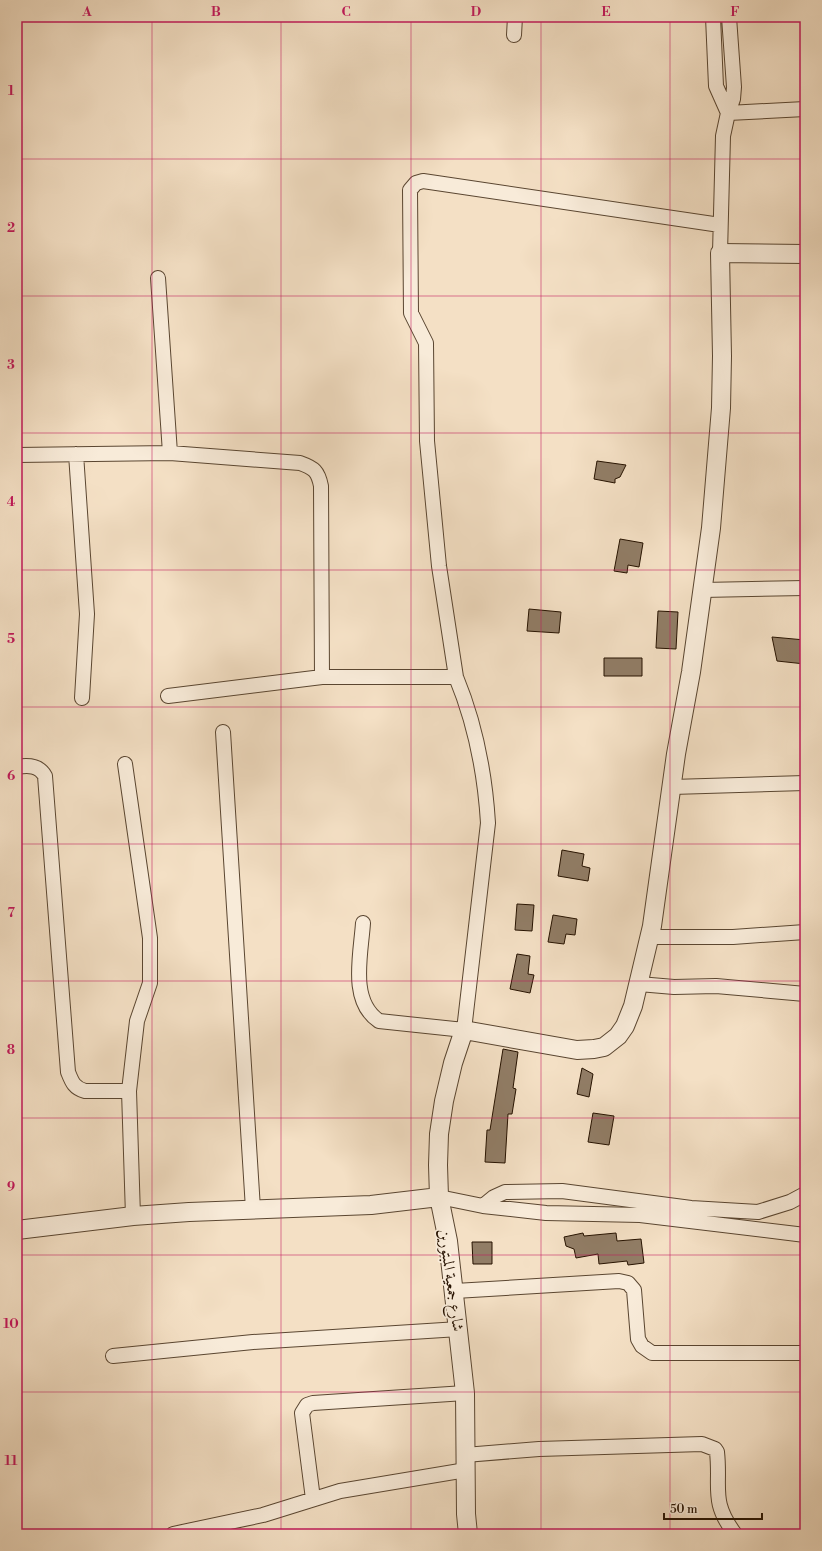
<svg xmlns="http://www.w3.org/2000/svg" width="822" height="1551" font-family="'Libre Bodoni',Amiri,serif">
<rect width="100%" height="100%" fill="#f4e0c5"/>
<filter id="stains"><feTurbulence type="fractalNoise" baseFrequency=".005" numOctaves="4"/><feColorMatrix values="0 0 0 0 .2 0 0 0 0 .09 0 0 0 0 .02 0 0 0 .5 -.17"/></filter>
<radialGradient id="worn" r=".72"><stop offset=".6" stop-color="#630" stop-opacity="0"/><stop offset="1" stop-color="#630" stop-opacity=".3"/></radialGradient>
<path fill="#917d66" stroke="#261200" d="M597 461 626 465 620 477 615 479V483L594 479Z
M620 539 643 543 639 567 628 565 627 573 614 571Z
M529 609 561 612 559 633 527 631Z
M658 611 678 612 676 649 656 648Z
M772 637 805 640V664L777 661Z
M604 658H642V676H604Z
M562 850 584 854 582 866 590 868 588 881 558 876Z
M517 904 534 905 532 931 515 930Z
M553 915 577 919 575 935 566 934 564 944 548 942Z
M517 954 530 956 528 974 534 975 530 993 510 989Z
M503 1049 518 1052 513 1088 516 1089 512 1114H508L505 1163 485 1162 487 1130H490Z
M582 1068 593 1074 589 1097 577 1094Z
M593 1113 614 1116 609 1145 588 1142Z
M583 1233 584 1236 616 1233 617 1241 641 1239 644 1263 628 1265 627 1261 599 1264 598 1254 576 1258 574 1249 566 1246 564 1237Z
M472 1242H492V1264H473Z"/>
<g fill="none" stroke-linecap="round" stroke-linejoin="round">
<g stroke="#5a4631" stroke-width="16">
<path id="minor" d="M713 17 716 86 728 113 805 109
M514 35 515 17
M720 253 723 136 728 113 733 99 734 87 729 17
M158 278 170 453
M76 454 87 614 82 698
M17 455 170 453 300 463C314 468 318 471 321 486L322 677
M702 590 805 588
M456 677 439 566 427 441 426 343 411 313 410 190 416 183 423 181 720 225
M168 696 322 677H456C475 723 485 774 488 823L464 1030 379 1021C349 1001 361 954 363 923
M223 732 253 1209
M125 764 150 938V983L137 1021 129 1091 133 1216
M17 767C28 765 39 765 45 776L68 1072C72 1082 74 1088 85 1091H129
M672 787 805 783
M649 937H733L805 932
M639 984 674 987 716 986 805 994
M439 1197 483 1206 546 1213 640 1215 805 1235
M483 1206 494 1197 505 1192 562 1191 691 1208 758 1212 790 1202 805 1194
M455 1291 619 1281 628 1283 634 1290 638 1339 642 1346 652 1353H805
M113 1356 253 1342 459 1329
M465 1455 539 1449 702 1444 715 1449 717 1452C721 1488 710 1501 735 1534
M313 1499 302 1413 307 1405 313 1403 465 1393
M173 1534 263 1515 340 1491 466 1470"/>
</g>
<g stroke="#5a4631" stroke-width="20">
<path id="tertiary" d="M17 1230 133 1216 189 1212 371 1205 439 1197
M468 1534 466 1514 465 1393 448 1241 439 1197 438 1165 439 1134 444 1101 453 1063 464 1030 577 1050 594 1049 604 1047 618 1036 625 1026 633 1006 652 926 676 754 691 672 711 528 721 408 722 356 720 253 805 254"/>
</g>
<use href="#minor" stroke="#f8ebd9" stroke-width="14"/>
<use href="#tertiary" stroke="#f8ebd9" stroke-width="18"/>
</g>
<path fill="none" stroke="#c2185b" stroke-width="1" stroke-opacity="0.55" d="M152 17V1534M281 17V1534M411 17V1534M541 17V1534M670 17V1534M17 159H805M17 296H805M17 433H805M17 570H805M17 707H805M17 844H805M17 981H805M17 1118H805M17 1255H805M17 1392H805"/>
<g text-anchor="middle" stroke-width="3.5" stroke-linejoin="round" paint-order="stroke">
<g font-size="16" fill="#261200" stroke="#f8ebd9">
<text transform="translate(452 1280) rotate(82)" y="6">شارع جمعية المبتورين</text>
</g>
</g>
<rect width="822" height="1551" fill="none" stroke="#f4e0c5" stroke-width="44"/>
<path d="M664 1513v6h98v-6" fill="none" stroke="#261200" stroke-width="2"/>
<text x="670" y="1513" font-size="12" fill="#261200" stroke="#f8ebd9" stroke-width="3" paint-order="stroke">50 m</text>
<rect x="22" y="22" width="778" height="1507" fill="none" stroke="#c2185b" stroke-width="1.5"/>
<g font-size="13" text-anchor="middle" font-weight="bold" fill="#c2185b">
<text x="87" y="16">A</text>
<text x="216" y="16">B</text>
<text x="346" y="16">C</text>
<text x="476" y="16">D</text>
<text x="606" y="16">E</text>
<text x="735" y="16">F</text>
<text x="11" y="95">1</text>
<text x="11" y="232">2</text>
<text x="11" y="369">3</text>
<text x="11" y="506">4</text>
<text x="11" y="643">5</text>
<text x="11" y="780">6</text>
<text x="11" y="917">7</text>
<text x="11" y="1054">8</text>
<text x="11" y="1191">9</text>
<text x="11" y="1328">10</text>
<text x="11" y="1465">11</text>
</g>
<rect width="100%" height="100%" filter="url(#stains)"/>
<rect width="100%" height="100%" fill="url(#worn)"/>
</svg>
